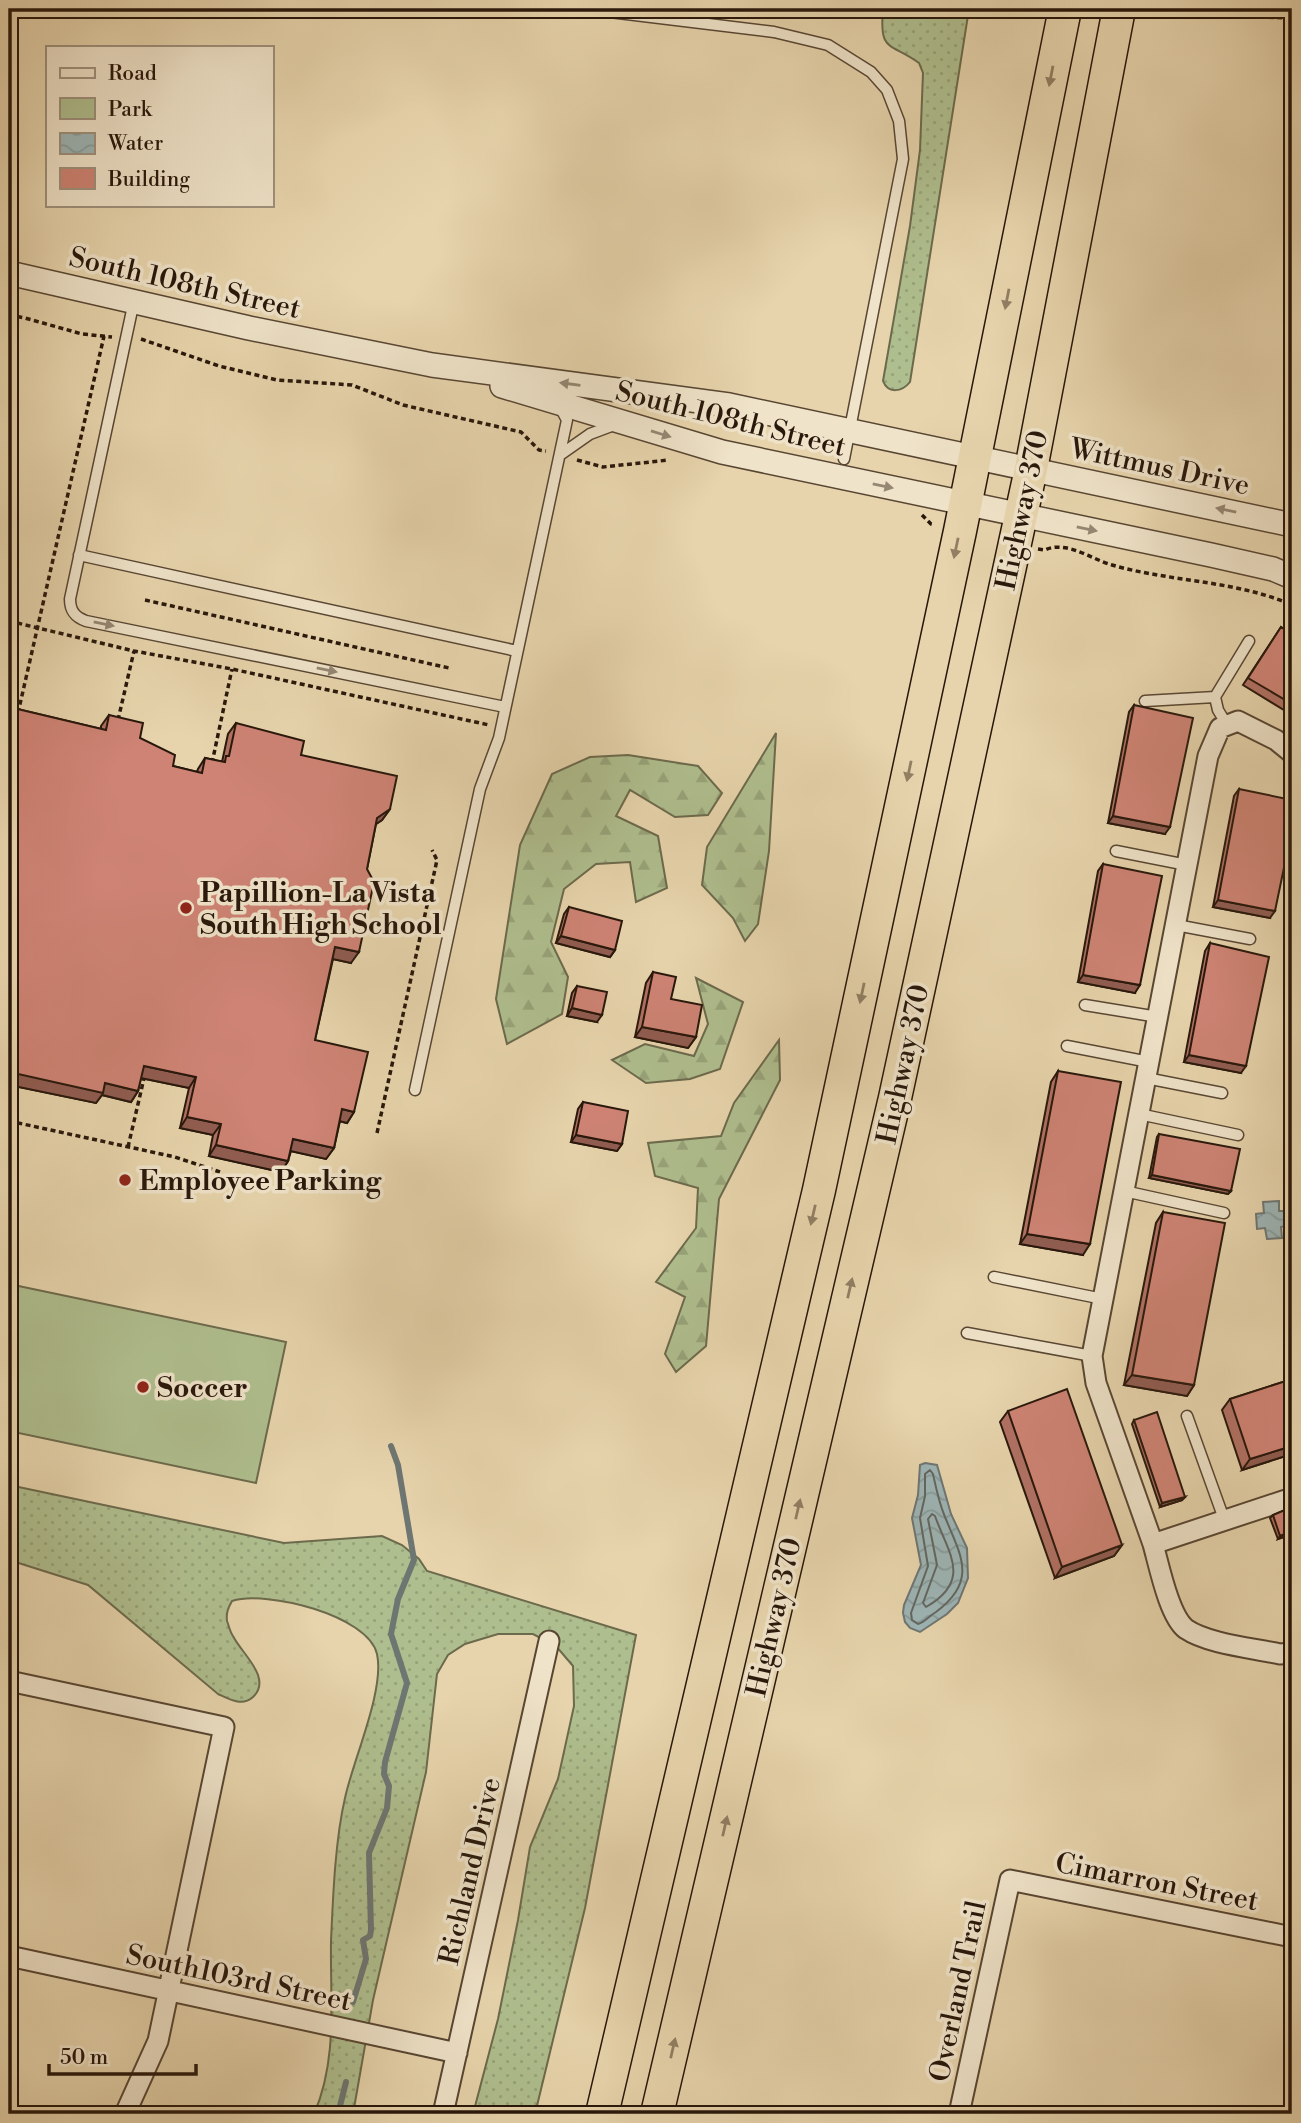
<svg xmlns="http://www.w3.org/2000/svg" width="1301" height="2123" font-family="'Libre Bodoni',serif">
<defs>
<pattern id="grass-dots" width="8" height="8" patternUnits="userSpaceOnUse" patternTransform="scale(1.75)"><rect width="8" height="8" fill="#afbe8e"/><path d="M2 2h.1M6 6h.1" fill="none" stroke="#97a379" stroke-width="1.8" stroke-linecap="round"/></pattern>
<pattern id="forest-firs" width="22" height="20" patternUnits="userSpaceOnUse" patternTransform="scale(1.75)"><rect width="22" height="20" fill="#afbe8e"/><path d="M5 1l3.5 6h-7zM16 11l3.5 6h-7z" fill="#97a379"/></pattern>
<pattern id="water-waves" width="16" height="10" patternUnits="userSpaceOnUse" patternTransform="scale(1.75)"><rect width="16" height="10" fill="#9db5b6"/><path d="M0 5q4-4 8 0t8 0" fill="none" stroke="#879b9b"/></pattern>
</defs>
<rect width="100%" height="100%" fill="#e7d4ac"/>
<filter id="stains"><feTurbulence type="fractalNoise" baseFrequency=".00286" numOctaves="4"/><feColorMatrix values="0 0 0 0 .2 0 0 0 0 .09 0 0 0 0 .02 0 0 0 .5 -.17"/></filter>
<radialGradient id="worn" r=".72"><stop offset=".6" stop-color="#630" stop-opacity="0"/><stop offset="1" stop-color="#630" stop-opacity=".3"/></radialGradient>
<path fill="url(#grass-dots)" stroke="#6c6a4c" stroke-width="2" d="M883 9H969L910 382C902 392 888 394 883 381L910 226 920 150 923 73 919 63C890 42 879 53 883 9Z
M9 1485 284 1543 382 1536 402 1545 419 1559 427 1571 636 1635 585 1908 535 2114H473L498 2019 518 1920 530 1847 558 1779 574 1706 573 1666 556 1646 533 1634H498L465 1644 448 1655 437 1674 426 1772 373 2000 353 2114H314C338 2059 330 2000 331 1941 333 1897 335 1841 345 1798 353 1760 385 1690 377 1654 368 1615 266 1590 232 1601 228 1608 226 1613 227 1621 229 1626 230 1632 233 1636 241 1653 273 1678 253 1697 242 1707 229 1699 218 1694L88 1585 9 1560Z"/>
<path fill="url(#forest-firs)" stroke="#6c6a4c" stroke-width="2" d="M776 733 769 851 758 924 745 941 733 918 702 885 707 847Z
M628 755 698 766 722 793 708 815 675 817 630 790 616 816 658 836 667 888 636 902 630 862 596 864 564 889 551 942 568 977 562 1014 507 1044 496 999 520 845 552 774 590 757Z
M696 978 743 1002 720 1069 690 1079 646 1083 612 1060 645 1044 694 1056 708 1024Z
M779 1040 780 1080 719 1199 706 1346 676 1372 665 1354 685 1297 656 1282 696 1228 698 1188 655 1176 648 1143 721 1136 734 1103Z"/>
<path fill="#afbe8e" stroke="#6c6a4c" stroke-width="2" d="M9 1284 286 1342 256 1483 9 1431Z"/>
<path fill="url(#water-waves)" stroke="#6e7672" stroke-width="2" d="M1279 1201V1211H1284L1285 1226 1281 1227 1282 1238 1267 1239 1265 1228 1257 1229 1256 1214 1264 1213 1263 1202Z
M925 1463 937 1465 951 1514 967 1548 968 1578 958 1603 947 1614 920 1632 910 1628 905 1622 903 1613 904 1605 921 1565 912 1518 918 1495 920 1465Z"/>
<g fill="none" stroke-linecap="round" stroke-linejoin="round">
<path stroke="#626660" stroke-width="2" d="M930 1470 933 1474C936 1488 939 1503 945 1517 961 1556 978 1581 936 1612 929 1616 925 1622 918 1624L912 1620 911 1613 928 1566 920 1518 925 1496V1474Z
M932 1514 935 1516C948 1553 973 1580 926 1607L923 1603 937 1565 928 1519Z"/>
<path stroke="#6e7672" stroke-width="6" d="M353 2002 366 1959 363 1940 370 1936 371 1930 369 1853 387 1808 389 1786 384 1774 385 1762 407 1683 391 1634 398 1599 414 1560 398 1465 391 1446
M338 2114 346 2082"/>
<g stroke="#584633" stroke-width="13">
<path id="service" d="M585 9 774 32 828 45 871 72 887 90 899 121 903 159 844 459
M134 301 70 599C70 611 75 617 86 621L505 707
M560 455 590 434 614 425
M79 555 517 651
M1145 701 1215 697
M1227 725 1218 710 1215 697 1249 641
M1116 851 1187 865
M1176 925 1250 939
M1085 1005 1158 1017
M1067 1046 1149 1062
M1146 1078 1222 1093
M415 1090 480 789 499 738 567 420 561 409
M1139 1114 1238 1135
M1124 1191 1224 1213
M994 1277 1103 1299
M967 1333 1092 1356
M1187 1416 1224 1519"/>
</g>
<g stroke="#584633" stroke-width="23">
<path id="minor" d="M1292 753 1276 740 1238 721 1220 728 1208 756 1092 1356 1096 1383 1153 1544 1292 1498
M1153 1544C1159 1565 1169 1616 1186 1629 1208 1644 1253 1648 1280 1654L1292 1653
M9 1681 224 1727 158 2041 125 2114
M9 1956 457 2053
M443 2114 549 1641
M959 2114 1010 1880 1292 1937"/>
</g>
<g stroke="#584633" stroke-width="26">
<path id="tertiary" d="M9 273 249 328 432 365 729 405 1292 525
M502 386 722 452 1211 555 1273 569 1292 577"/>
</g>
<g stroke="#28170b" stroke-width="35">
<path id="trunk" d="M602 2114 819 1190 960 531 1065 9
M657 2114 895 1098 1031 469 1119 9"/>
</g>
<path stroke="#28170b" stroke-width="3.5" stroke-dasharray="5 3.5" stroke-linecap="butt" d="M1260 17 1292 18
M9 315 25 318 82 334 112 337
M141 339 219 366 277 380 352 385 403 405 521 432 539 450 546 451
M577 460 603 467 669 460
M922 515 931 524 935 525
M1038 549 1045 550C1066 540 1091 559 1112 565 1171 582 1235 580 1292 605
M145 600 449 668
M9 621 134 651 232 669 489 725
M18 713 104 336
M118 720 134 651
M212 763 232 669
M9 1121 175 1157 220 1172
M377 1133 437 860 432 850
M128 1147 145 1074"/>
<use href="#service" stroke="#efe3c9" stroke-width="10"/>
<use href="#minor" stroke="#efe3c9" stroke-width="19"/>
<use href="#tertiary" stroke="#efe3c9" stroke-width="23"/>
<use href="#trunk" stroke="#e7d4ac" stroke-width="32"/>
</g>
<path fill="#b17164" stroke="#28170b" stroke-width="2" d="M1292 54V73L1289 72 1290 57Z
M1281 627 1292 634V715L1243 685Z
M1134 705 1165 834 1108 823 1129 712Z
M9 707 101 729V726L109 715 140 738 173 766 197 772 198 769 205 758 222 762 228 734 236 723 301 755 390 809 382 820 376 824 367 869 351 963 333 959 315 1040 354 1112 347 1123 340 1121 334 1148 326 1159 291 1151 288 1161 281 1172 209 1156 213 1135 180 1128 189 1088 141 1078 138 1091 131 1102 102 1095 96 1103 9 1085Z
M1239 789 1270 918 1213 907 1234 796Z
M1103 864 1135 993 1078 982 1098 871Z
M569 907 615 950 610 957 556 943 564 914Z
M1210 943 1241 1073 1184 1062 1205 951Z
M653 972 696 1037 688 1048 635 1037 646 983Z
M577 986 597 1022 567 1016 572 993Z
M1058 1071 1083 1255 1020 1244 1051 1082Z
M583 1102 622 1144 617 1151 571 1142 578 1109Z
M1159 1134 1231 1191 1228 1194 1149 1178 1157 1137Z
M1287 1154 1292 1195H1287L1284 1158Z
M1163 1212 1194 1385 1187 1396 1124 1385 1156 1223Z
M1292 1379V1454L1242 1470 1222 1410 1230 1399Z
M1008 1411 1122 1545 1114 1556 1055 1578 1000 1422Z
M1134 1420 1185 1497 1182 1500 1160 1507 1132 1424Z
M1292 1507V1534L1278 1539 1270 1518 1273 1515Z"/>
<path fill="#905c51" stroke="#28170b" stroke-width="2" d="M390 809 382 820 369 829 377 818Z
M1113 816 1170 827 1165 834 1108 823Z
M1218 900 1275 911 1270 918 1213 907Z
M561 936 615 950 610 957 556 943Z
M335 947 359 952 351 963 328 958Z
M1083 975 1140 985 1135 993 1078 982Z
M572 1008 602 1015 597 1022 567 1016Z
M642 1027 696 1037 688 1048 635 1037Z
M1189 1055 1246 1066 1241 1073 1184 1062Z
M144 1066 196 1077 189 1088 136 1077Z
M9 1072 105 1083 138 1091 131 1102 102 1095 96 1103 9 1085Z
M342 1109 354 1112 347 1123 335 1120Z
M187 1117 221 1124 213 1135 180 1128Z
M576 1135 622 1144 617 1151 571 1142Z
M293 1139 334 1148 326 1159 286 1150Z
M216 1145 288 1161 281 1172 209 1156Z
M1152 1175 1231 1191 1228 1194 1149 1178Z
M1027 1234 1090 1244 1083 1255 1020 1244Z
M1132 1375 1194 1385 1187 1396 1124 1385Z
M1292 1446V1454L1242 1470 1250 1459Z
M1185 1497 1182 1500 1160 1507 1162 1503Z
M1292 1531V1534L1278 1539 1280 1536Z
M1122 1545 1114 1556 1055 1578 1062 1567Z"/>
<path fill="#ce8374" stroke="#28170b" stroke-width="2" d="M1281 627 1292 634V704L1248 678Z
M1134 705 1193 718 1170 827 1113 816Z
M9 707 106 730 109 715 143 723 140 738 175 755 173 766 202 773 205 758 225 762 226 756H229L236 723 304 741 301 755 397 776 390 809 377 818 367 869 374 882 359 952 335 947 315 1040 368 1052 354 1112 342 1109 334 1148 293 1139 288 1161 216 1145 221 1124 187 1117 196 1077 144 1066 138 1091 105 1083 103 1093 9 1072Z
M1239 789 1292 800V829L1275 911 1218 900Z
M1103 864 1162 876 1140 985 1083 975Z
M569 907 622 921 615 950 561 936Z
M1210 943 1269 957 1246 1066 1189 1055Z
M653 972 676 977 671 999 702 1005 696 1037 642 1027Z
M577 986 607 992 602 1015 572 1008Z
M1058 1071 1121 1082 1090 1244 1027 1234Z
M583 1102 628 1111 622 1144 576 1135Z
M1159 1134 1240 1149 1231 1191 1152 1175Z
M1287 1154H1292V1191L1290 1192Z
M1163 1212 1225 1223 1194 1385 1132 1375Z
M1292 1379V1446L1250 1459 1230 1399Z
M1067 1389 1122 1545 1062 1567 1008 1411Z
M1157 1412 1185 1497 1162 1503 1134 1420Z
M1292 1507V1531L1280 1536 1273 1515Z"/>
<defs><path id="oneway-solid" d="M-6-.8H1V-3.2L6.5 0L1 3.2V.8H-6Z" transform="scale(1.75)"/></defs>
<g fill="#917f64">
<use href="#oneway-solid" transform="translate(1051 76) rotate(101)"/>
<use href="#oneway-solid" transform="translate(1007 299) rotate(101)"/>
<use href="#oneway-solid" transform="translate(956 548) rotate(102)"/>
<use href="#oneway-solid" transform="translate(909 771) rotate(102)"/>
<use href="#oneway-solid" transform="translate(862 993) rotate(102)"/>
<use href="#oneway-solid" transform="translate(813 1215) rotate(103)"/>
<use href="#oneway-solid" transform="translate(850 1288) rotate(-77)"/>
<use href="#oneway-solid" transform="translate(798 1509) rotate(-77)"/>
<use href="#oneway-solid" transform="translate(725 1826) rotate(-77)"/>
<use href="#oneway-solid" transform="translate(673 2048) rotate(-77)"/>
</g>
<g fill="#958774">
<use href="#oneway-solid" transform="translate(570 384) rotate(-172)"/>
<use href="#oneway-solid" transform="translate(661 434) rotate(17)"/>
<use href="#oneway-solid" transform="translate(883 486) rotate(12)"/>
<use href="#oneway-solid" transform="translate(1226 510) rotate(-168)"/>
<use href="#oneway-solid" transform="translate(1087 529) rotate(12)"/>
<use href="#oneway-solid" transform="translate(104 624) rotate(11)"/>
<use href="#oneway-solid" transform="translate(327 670) rotate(12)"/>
</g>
<g fill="#8f2418" stroke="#efe3c9" stroke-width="2.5">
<circle cx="186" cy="908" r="7"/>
<circle cx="125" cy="1180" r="7"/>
<circle cx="143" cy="1387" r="7"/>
</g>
<g text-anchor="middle" stroke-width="7" stroke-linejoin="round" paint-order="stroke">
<g font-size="28" fill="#28170b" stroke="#efe3c9">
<text transform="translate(185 282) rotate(13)" y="10">South 108th Street</text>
<text transform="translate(731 418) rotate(14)" y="10">South 108th Street</text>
<text transform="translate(1160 466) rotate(12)" y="10">Wittmus Drive</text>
<text transform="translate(1021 510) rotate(-78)" y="10">Highway 370</text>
<text transform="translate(902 1064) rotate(-78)" y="10">Highway 370</text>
<text transform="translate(773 1617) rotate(-77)" y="10">Highway 370</text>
<text transform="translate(469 1871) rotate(-77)" y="10">Richland Drive</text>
<text transform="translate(1157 1881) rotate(11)" y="10">Cimarron Street</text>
<text transform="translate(239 1977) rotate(12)" y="10">South103rd Street</text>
<text transform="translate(957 1991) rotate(-78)" y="10">Overland Trail</text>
</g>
<g font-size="28" font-weight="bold" fill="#28170b" stroke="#efe3c9" text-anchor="start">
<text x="200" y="902">Papillion-La Vista<tspan x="200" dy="32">South High School</tspan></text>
<text x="139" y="1190">Employee Parking</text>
<text x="157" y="1397">Soccer</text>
</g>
</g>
<rect width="1301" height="2123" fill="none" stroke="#e7d4ac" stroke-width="35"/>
<rect x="10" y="10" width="1280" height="2102" fill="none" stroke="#28170b" stroke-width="3.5"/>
<rect x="18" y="18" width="1266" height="2088" fill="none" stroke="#28170b" stroke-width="2"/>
<rect x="46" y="46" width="228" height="161" fill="#efe3c9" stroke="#9f917d" stroke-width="2"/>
<rect x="60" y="68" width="35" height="10" fill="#efe3c9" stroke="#9f917d" stroke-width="2"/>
<text x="108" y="80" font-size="21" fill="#28170b">Road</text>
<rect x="60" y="98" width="35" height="21" fill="#afbe8e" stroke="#9f917d" stroke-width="2"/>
<text x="108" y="116" font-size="21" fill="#28170b">Park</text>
<rect x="60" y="133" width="35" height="21" fill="url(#water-waves)" stroke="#9f917d" stroke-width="2"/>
<text x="108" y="150" font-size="21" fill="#28170b">Water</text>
<rect x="60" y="168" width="35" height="21" fill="#ce8374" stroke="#9f917d" stroke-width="2"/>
<text x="108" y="186" font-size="21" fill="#28170b">Building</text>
<path d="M49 2064v10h147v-10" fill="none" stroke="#28170b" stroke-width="3.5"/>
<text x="60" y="2064" font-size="21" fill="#28170b" stroke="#efe3c9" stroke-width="5" paint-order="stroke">50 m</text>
<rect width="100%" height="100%" filter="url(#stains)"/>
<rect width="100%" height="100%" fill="url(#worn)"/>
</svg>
